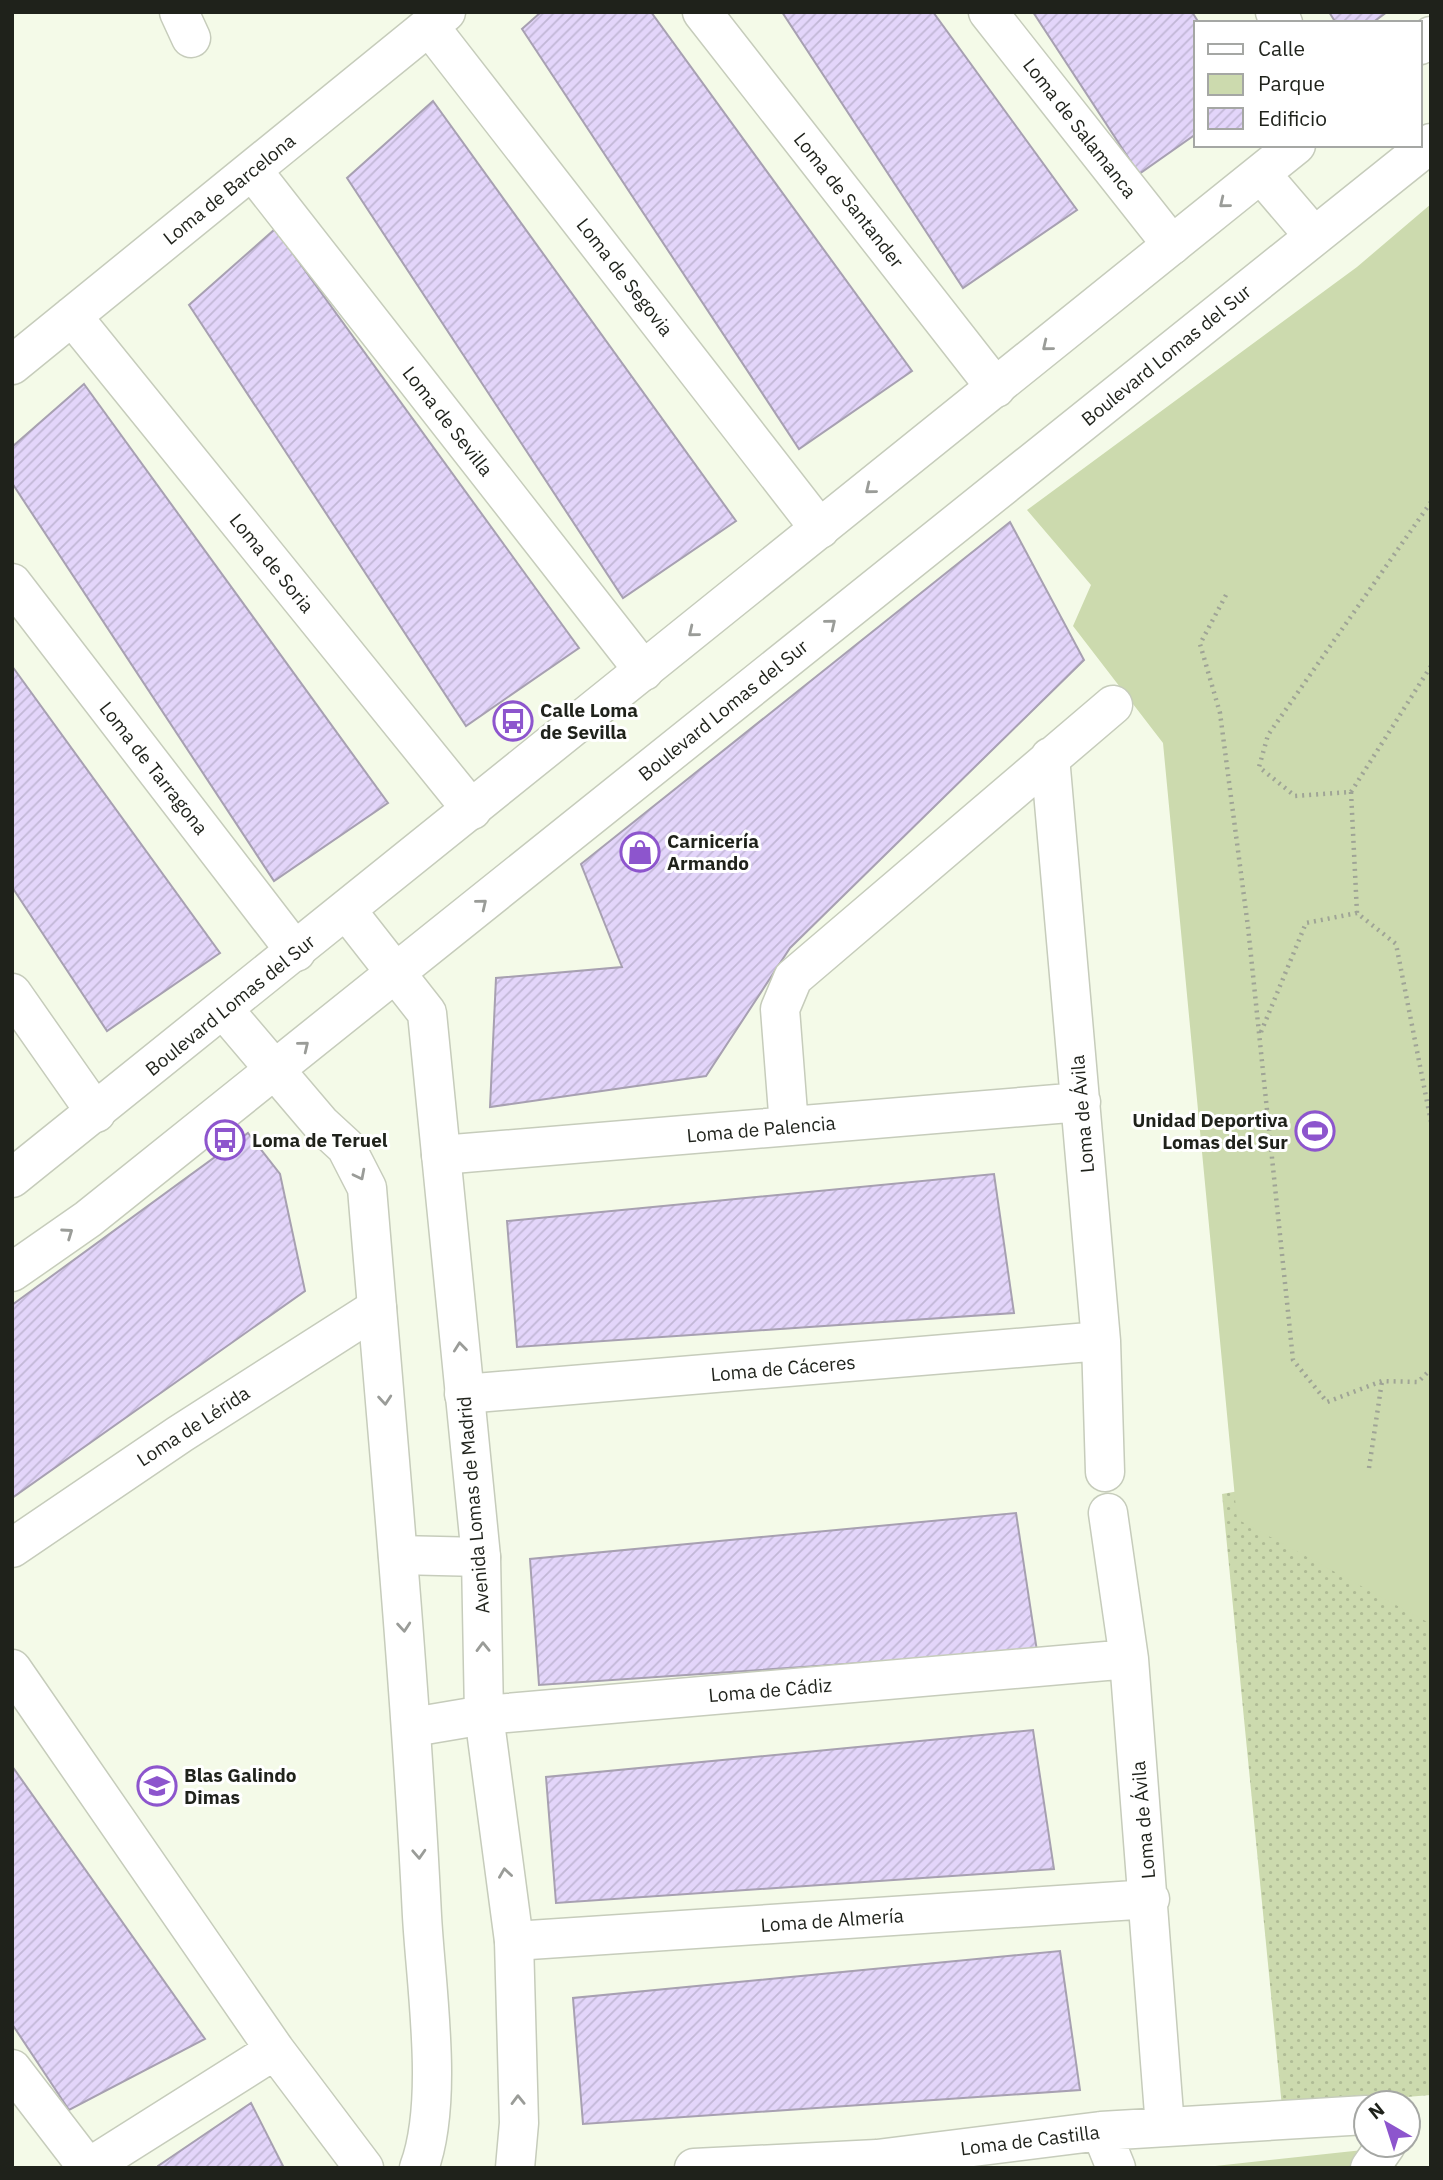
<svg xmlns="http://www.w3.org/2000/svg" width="1443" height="2180" font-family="'IBM Plex Sans',sans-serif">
<defs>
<pattern id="grass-dots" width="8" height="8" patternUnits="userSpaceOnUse" patternTransform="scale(1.75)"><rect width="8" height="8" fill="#ccdaae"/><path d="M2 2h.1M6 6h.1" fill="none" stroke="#afbb95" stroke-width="1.8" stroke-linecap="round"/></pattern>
<pattern id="building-hatch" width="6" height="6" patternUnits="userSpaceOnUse" patternTransform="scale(1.75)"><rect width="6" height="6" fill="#e3d5fa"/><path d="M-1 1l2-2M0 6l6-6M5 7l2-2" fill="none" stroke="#c2b7d6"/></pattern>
</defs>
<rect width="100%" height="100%" fill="#f4fae8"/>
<path fill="url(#grass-dots)" d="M1256 1488 1431 1609V2095L1282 2107 1222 1494Z"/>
<path fill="#ccdaae" d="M1431 204V1624L1237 1519 1163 743 1073 626 1091 585 1027 510 1357 267Z
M1363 2150 1350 2168H1197Z"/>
<path fill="url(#building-hatch)" stroke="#a7a0b1" stroke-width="2" d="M541 12H651L912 371 799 449 522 29Z
M782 12H933L1077 210 963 288Z
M1033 12H1192L1199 23H1196V134L1139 174Z
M1329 12H1387L1372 23H1336Z
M433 101 736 521 623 598 347 178Z
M275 229 579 648 466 726 189 305Z
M84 384 388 803 274 881 12 483V447Z
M1010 522 1084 660 790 948 706 1076 490 1107 496 978 622 967 581 864Z
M12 666 220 953 107 1031 12 887Z
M248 1133 280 1174 305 1291 12 1498V1305Z
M994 1174 1014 1313 517 1347 507 1221Z
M1016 1513 1037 1651 539 1685 530 1559Z
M1033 1730 1054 1869 556 1903 546 1777Z
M12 1766 205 2039 69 2110 12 2024Z
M1060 1951 1080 2090 583 2124 573 1998Z
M251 2103 284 2168H158V2166Z"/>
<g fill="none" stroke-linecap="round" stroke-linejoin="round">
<g stroke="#c6ccbb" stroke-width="41">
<path id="minor" d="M179 12 191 38
M702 12 996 388
M988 12 1172 245
M1275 12 1283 23
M429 26 820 529
M252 170 644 671
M72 316 472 810
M12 365 446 12
M12 583 296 952
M1050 757 1101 1341 1105 1472
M12 993 96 1113
M789 1126 780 1009 793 978 1113 705
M441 1155 1081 1102
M464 1394 1101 1341
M1108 1513 1129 1659 1165 2127
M12 1548 180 1434 377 1308
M398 1555 481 1557
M12 1669 275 2050 364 2168
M413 1727 484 1715 1129 1659
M514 1941 1150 1899
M12 2069 88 2168
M1101 2131 1116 2168
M88 2168 275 2050
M694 2168 877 2159 1101 2131 1366 2115
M1370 2168 1386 2145"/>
</g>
<g stroke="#c6ccbb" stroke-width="41">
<path id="tertiary" d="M1420 45 1431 36
M1261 174 1314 236
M347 911 427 1013 481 1557 484 1715 514 1941 519 2123 515 2168
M224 1010 321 1124 346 1147 367 1188C387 1431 410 1673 422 1916 426 1988 444 2101 419 2168
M12 1178 1296 145
M12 1272 88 1219 1431 143"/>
</g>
<path stroke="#9fa496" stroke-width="4.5" stroke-dasharray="2 5" stroke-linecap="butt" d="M1431 502 1268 735 1259 767 1295 796 1351 792 1431 666
M1226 595 1200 644 1220 713 1248 927 1293 1360 1327 1402 1382 1381 1418 1382 1431 1369
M1351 792 1357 913
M1261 1032 1306 923 1357 913 1396 944 1431 1122
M1369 1468 1382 1381"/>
<use href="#minor" stroke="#fff" stroke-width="38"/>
<use href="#tertiary" stroke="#fff" stroke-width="38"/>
</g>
<defs><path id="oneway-chevron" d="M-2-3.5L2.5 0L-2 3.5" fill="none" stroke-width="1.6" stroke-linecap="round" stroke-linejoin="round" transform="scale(1.75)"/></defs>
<g stroke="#9a9c98">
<use href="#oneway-chevron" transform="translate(1224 203) rotate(141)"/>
<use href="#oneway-chevron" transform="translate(1047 346) rotate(141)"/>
<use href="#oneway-chevron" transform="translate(870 489) rotate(141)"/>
<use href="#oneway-chevron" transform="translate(831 624) rotate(-39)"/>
<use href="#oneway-chevron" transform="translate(693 632) rotate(141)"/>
<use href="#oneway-chevron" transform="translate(482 904) rotate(-39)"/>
<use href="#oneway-chevron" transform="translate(304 1046) rotate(-39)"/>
<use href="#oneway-chevron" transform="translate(360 1175) rotate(63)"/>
<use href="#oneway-chevron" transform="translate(68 1233) rotate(-35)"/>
<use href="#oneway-chevron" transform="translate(460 1347) rotate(-96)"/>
<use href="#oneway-chevron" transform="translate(385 1400) rotate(85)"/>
<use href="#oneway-chevron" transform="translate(404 1627) rotate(85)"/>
<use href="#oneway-chevron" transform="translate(483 1647) rotate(-91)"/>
<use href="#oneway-chevron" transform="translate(419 1854) rotate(87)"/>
<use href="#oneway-chevron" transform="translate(505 1873) rotate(-98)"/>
<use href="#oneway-chevron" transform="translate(518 2100) rotate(-91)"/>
</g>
<defs>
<g id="bus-ring" transform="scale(2.0125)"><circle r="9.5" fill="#fff" stroke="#8d55cd" stroke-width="1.5"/><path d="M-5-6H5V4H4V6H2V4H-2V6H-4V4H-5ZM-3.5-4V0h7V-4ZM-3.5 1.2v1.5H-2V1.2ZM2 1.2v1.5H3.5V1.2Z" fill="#8d55cd"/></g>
<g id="shop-ring" transform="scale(2.0125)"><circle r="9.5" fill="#fff" stroke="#8d55cd" stroke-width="1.5"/><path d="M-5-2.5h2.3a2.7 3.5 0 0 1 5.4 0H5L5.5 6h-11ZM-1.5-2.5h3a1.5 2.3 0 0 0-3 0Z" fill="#8d55cd"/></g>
<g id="stadium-ring" transform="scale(2.0125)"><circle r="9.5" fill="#fff" stroke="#8d55cd" stroke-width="1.5"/><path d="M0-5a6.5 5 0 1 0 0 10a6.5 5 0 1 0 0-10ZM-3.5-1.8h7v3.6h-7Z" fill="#8d55cd"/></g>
<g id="school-ring" transform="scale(2.0125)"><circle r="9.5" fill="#fff" stroke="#8d55cd" stroke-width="1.5"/><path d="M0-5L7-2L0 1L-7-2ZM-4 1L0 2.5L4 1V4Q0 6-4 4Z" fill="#8d55cd"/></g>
</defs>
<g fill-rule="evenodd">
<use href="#bus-ring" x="513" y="721"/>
<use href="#shop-ring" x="640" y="852"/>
<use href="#stadium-ring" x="1315" y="1131"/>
<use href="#bus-ring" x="225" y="1140"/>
<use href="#school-ring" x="157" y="1786"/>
</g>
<g text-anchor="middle" stroke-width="6" stroke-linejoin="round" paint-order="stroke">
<g font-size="19" fill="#1f221b" stroke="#fff">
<text transform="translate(1080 128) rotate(52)" y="7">Loma de Salamanca</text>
<text transform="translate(229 189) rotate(-39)" y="7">Loma de Barcelona</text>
<text transform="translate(849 200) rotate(52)" y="7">Loma de Santander</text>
<text transform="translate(625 277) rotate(52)" y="7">Loma de Segovia</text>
<text transform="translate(1166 355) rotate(-39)" y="7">Boulevard Lomas del Sur</text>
<text transform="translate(448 421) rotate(52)" y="7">Loma de Sevilla</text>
<text transform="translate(272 563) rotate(51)" y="7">Loma de Soria</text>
<text transform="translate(723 710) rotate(-39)" y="7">Boulevard Lomas del Sur</text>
<text transform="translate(154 768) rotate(52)" y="7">Loma de Tarragona</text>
<text transform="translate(230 1005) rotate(-39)" y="7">Boulevard Lomas del Sur</text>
<text transform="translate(1082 1114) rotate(-95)" y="7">Loma de Ávila</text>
<text transform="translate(761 1129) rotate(-5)" y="7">Loma de Palencia</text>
<text transform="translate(783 1368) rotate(-5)" y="7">Loma de Cáceres</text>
<text transform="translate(193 1426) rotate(-33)" y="7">Loma de Lérida</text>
<text transform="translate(473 1505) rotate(-95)" y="7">Avenida Lomas de Madrid</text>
<text transform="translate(770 1690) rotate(-5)" y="7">Loma de Cádiz</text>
<text transform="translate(1143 1820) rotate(-95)" y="7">Loma de Ávila</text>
<text transform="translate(832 1920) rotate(-4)" y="7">Loma de Almería</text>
<text transform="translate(1030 2140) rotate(-7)" y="7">Loma de Castilla</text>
</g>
<g font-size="19" font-weight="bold" fill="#1f221b" stroke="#fff" text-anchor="start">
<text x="540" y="717">Calle Loma<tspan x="540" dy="22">de Sevilla</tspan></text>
<text x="667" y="848">Carnicería<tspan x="667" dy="22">Armando</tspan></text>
<text x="1288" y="1127" text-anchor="end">Unidad Deportiva<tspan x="1288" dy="22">Lomas del Sur</tspan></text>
<text x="252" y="1147">Loma de Teruel</text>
<text x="184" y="1782">Blas Galindo<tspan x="184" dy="22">Dimas</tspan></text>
</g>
</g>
<rect width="1443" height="2180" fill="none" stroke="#1f221b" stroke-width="28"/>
<rect x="1194" y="21" width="228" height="126" fill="#ffffff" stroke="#a5a7a4" stroke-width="2"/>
<rect x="1208" y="44" width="35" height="10" fill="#ffffff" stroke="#a5a7a4" stroke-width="2"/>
<text x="1258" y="56" font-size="21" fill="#1f221b">Calle</text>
<rect x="1208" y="74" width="35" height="21" fill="#ccdaae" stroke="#a5a7a4" stroke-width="2"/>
<text x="1258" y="91" font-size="21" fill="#1f221b">Parque</text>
<rect x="1208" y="108" width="35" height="21" fill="url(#building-hatch)" stroke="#a5a7a4" stroke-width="2"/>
<text x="1258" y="126" font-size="21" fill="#1f221b">Edificio</text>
<g transform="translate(1387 2124) rotate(321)"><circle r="33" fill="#ffffff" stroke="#a5a7a4" stroke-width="2"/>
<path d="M0-5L12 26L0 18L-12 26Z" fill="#8d55cd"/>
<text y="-10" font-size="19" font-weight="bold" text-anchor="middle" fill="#1f221b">N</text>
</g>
</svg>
